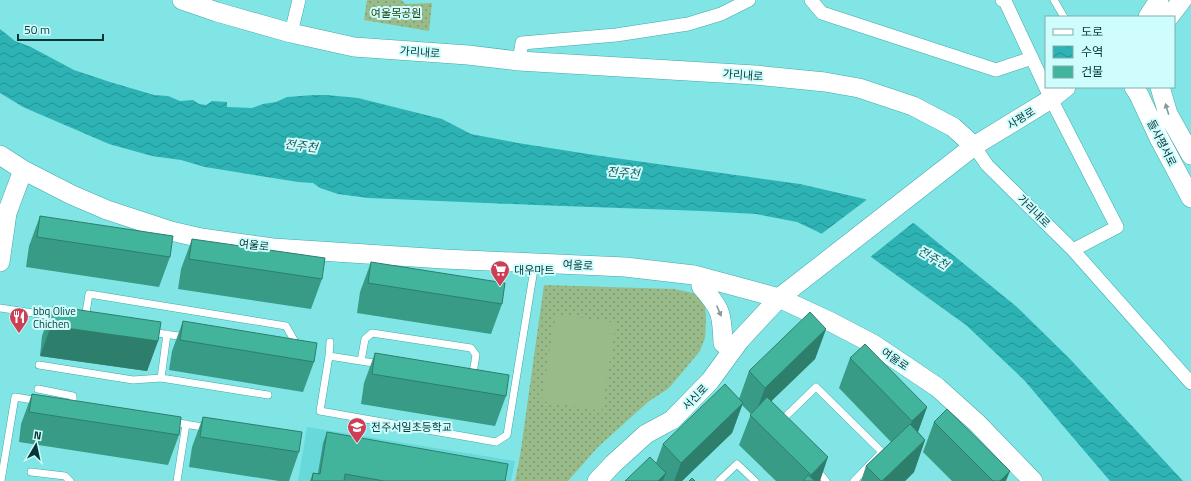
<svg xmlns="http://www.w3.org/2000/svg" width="1191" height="481" font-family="'Titillium Web','Noto Sans KR',sans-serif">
<defs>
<pattern id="grass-dots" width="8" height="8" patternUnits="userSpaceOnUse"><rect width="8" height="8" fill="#98bb89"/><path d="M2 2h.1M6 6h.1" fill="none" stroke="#7a9971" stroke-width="1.8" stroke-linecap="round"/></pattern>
<pattern id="water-waves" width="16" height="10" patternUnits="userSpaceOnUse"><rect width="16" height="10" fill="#2eb3b5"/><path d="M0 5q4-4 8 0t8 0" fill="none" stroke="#259294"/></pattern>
</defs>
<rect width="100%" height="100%" fill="#81e5e6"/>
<path fill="#67d9da" d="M307 427 515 461 511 481H298Z"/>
<path fill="url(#grass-dots)" d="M367 0H401L406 4 432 3 429 31 364 20Z
M544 285 674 289 693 293 705 304 706 320 705 338 700 351 669 388 648 402 598 447 568 481H515L520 456Z"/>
<path fill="#98bb89" d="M556 314 616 323 602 411 541 401Z"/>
<path fill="url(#water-waves)" d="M0 29 15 41 31 47 74 70 110 82 154 95 168 96 180 101 193 100 199 104 206 105 212 101 227 102V107L252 108 263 104 276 102 287 97 314 95H327L358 98 442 119 471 134 518 143 601 156 800 184 865 199 915 224 1017 307 1070 359 1183 481H1110L1024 380 966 325 871 257 797 222 756 214 702 211 536 205 368 198 338 194 320 188 313 183 298 182 205 167 181 160 152 156 109 144 23 107 0 93Z"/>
<path fill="#81e5e6" d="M869 198 914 222 869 258 820 235Z"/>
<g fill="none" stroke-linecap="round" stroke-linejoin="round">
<g stroke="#41a9aa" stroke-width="8">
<path id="lane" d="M1054 0 1064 17
M0 308 59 317
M85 319 89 294 286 326 294 340 290 346
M150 332 186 337
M167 334 161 378 268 395
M330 342 329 356 380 364
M329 356 320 411 496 442 507 435 535 263
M361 361 365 339 372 333 471 348 476 355 472 379
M39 365 133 380 161 378
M38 389 73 396V406
M172 422 209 428
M780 422 816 387 882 452 854 481
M816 469 826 481
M31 472 65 476 70 481
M1 481 15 397 39 401
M177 481 186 424
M719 481 737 464 755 481"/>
</g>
<g stroke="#41a9aa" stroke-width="14">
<path id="street" d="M811 0 822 13 996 70 1032 58
M1002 0 1005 1 1051 99 1117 227 1073 250
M291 33 299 0
M519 61 522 43 616 35 688 24 721 14 749 0
M974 146 987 165 1073 250 1191 383"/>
</g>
<g stroke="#41a9aa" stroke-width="20">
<path id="secondary" d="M182 0 217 12 291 33 354 47 468 55 519 61 755 75 825 82 859 88 913 106 953 127 974 146
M1148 17 1159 0
M1169 17 1182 0
M1134 87 1139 95 1159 138 1191 198
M1160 87 1168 114 1191 155
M0 155 23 170 72 195 107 210 171 231 201 238 273 248 444 259 625 267 694 275 779 298 831 322 873 344 937 387 977 423 1033 481
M0 262 7 213 23 170
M702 277 701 286C721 309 722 313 723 343L732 350
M597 481 613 464 646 434 672 420 710 381 740 340 779 298 974 146 1051 99 1066 87"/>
</g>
<use href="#lane" stroke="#fff" stroke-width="7"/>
<use href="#street" stroke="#fff" stroke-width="13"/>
<use href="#secondary" stroke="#fff" stroke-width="19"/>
</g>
<path fill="#389b85" d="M40 216 170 257 159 287 26 267 29 246Z
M192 239 322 279 311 309 178 289 181 269Z
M371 262 502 304 491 334 357 313 360 292Z
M53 306 158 341 147 371 40 356 42 336Z
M183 321 314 362 303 392 169 370 172 351Z
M826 329 815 359 771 401 820 481H776L739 445 751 414 742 405 732 433 682 481H625L656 463 663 444 739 399 749 371Z
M375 353 506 396 495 426 361 404 364 383Z
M850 358 927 407 918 432 925 440 914 472 905 481H861L866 466 891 442 839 388Z
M32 394 179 435 168 465 19 442 21 424Z
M203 417 299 452 289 481H279L189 467 192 447Z
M934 422 1006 481H952L923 452Z
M327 432 505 481H310L313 473H318L323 443Z"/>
<path fill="#2e7e6c" d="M51 326 158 341 147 371 40 356Z
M826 329 815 359 754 418 765 388Z
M743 403 732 433 682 481H674L681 463Z
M927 407 916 437 901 451 912 421Z
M925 440 914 472 905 481H882Z
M828 457 820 481H809L811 475Z
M1010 471 1006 481H1000Z
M666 473 663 481H658Z"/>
<path fill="#41b49b" stroke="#2e7e6c" d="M40 216 173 236 170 257 37 237Z
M192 239 325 258 322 279 189 259Z
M371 262 505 283 502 304 368 283Z
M53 306 161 322 158 341 51 326Z
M810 312 826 329 765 388 749 371Z
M183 321 317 343 314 362 180 340Z
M865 344 927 407 912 421 850 358Z
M375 353 509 375 506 396 372 374Z
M725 384 743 403 681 463 663 444Z
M32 394 181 417 179 435 29 412Z
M767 397 828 457 811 475 750 415Z
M947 409 1010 471 1000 481H993L934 422Z
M203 417 302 432 299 452 200 437Z
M910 424 925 440 882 481H881L866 466Z
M327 432 508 464 505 481H384L345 474 344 481H312L313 473 320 474Z
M650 457 666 473 658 481H625Z
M808 475 815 481H803Z
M692 478 695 481H689Z"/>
<defs><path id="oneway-solid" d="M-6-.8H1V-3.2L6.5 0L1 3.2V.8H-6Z"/></defs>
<g fill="#839a9a">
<use href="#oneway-solid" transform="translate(1167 109) rotate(-107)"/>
<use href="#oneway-solid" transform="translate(719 311) rotate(67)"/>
</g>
<defs>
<g id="supermarket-pin" transform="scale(1)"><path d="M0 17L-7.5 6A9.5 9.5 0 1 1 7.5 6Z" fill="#ce3e55" stroke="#cffdfd"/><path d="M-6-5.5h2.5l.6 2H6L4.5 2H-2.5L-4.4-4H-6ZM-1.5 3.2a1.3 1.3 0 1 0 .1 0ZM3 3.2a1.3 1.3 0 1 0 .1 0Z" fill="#fff"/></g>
<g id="restaurant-pin" transform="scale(1)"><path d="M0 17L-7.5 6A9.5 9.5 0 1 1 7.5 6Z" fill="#ce3e55" stroke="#cffdfd"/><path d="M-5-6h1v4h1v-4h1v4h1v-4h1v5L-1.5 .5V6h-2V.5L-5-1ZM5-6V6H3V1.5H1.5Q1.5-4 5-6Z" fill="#fff"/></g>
<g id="school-pin" transform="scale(1)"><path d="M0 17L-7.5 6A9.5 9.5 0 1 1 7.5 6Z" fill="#ce3e55" stroke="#cffdfd"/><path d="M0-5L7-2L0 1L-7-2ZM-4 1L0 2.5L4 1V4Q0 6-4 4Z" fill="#fff"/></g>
</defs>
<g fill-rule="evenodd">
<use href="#supermarket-pin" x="500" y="270"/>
<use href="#restaurant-pin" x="19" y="317"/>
<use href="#school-pin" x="357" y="427"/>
</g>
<g text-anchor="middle" stroke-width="4" stroke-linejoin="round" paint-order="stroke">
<g font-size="11" fill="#234211" stroke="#cffdfd">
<text x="396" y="17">여울목공원</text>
</g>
<g font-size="11" fill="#073636" stroke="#cffdfd">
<text transform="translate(420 52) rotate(4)" y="4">가리내로</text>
<text transform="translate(743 75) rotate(4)" y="4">가리내로</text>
<text transform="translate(1021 118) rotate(-32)" y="4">사평로</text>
<text transform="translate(1162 143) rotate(63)" y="4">들사평서로</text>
<text transform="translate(1034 211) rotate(45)" y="4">가리내로</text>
<text transform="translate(254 245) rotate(7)" y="4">여울로</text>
<text transform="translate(578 265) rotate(3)" y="4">여울로</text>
<text transform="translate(895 359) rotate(34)" y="4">여울로</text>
<text transform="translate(695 397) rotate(-46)" y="4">서신로</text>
</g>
<g font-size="11" fill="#073636" stroke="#cffdfd" text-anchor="start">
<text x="514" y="274">대우마트</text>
<text x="33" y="315">bbq Olive<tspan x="33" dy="13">Chichen</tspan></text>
<text x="371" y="431">전주서일초등학교</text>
</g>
<g font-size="12" font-style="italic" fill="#255a5a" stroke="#cffdfd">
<text transform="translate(301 146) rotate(7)" y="4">전주천</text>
<text transform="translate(623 173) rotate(4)" y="4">전주천</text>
<text transform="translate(933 258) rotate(30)" y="4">전주천</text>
</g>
</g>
<rect x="1045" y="16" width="130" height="72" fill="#cffdfd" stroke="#7fadad"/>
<rect x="1053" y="29" width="20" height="6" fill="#ffffff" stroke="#7fadad"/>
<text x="1081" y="36" font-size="12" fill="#073636">도로</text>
<rect x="1053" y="46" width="20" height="12" fill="url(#water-waves)" stroke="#7fadad"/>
<text x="1081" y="56" font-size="12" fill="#073636">수역</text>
<rect x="1053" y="66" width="20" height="12" fill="#41b49b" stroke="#7fadad"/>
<text x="1081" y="76" font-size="12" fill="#073636">건물</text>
<g transform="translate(36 445) rotate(9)" stroke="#cffdfd" stroke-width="3" paint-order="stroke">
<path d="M0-3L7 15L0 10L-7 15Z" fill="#073636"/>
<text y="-6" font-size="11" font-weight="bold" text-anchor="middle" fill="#073636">N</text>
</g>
<path d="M18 34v6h85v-6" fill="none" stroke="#073636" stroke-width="2"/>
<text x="24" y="34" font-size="12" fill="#073636" stroke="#cffdfd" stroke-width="3" paint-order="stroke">50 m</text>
</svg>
